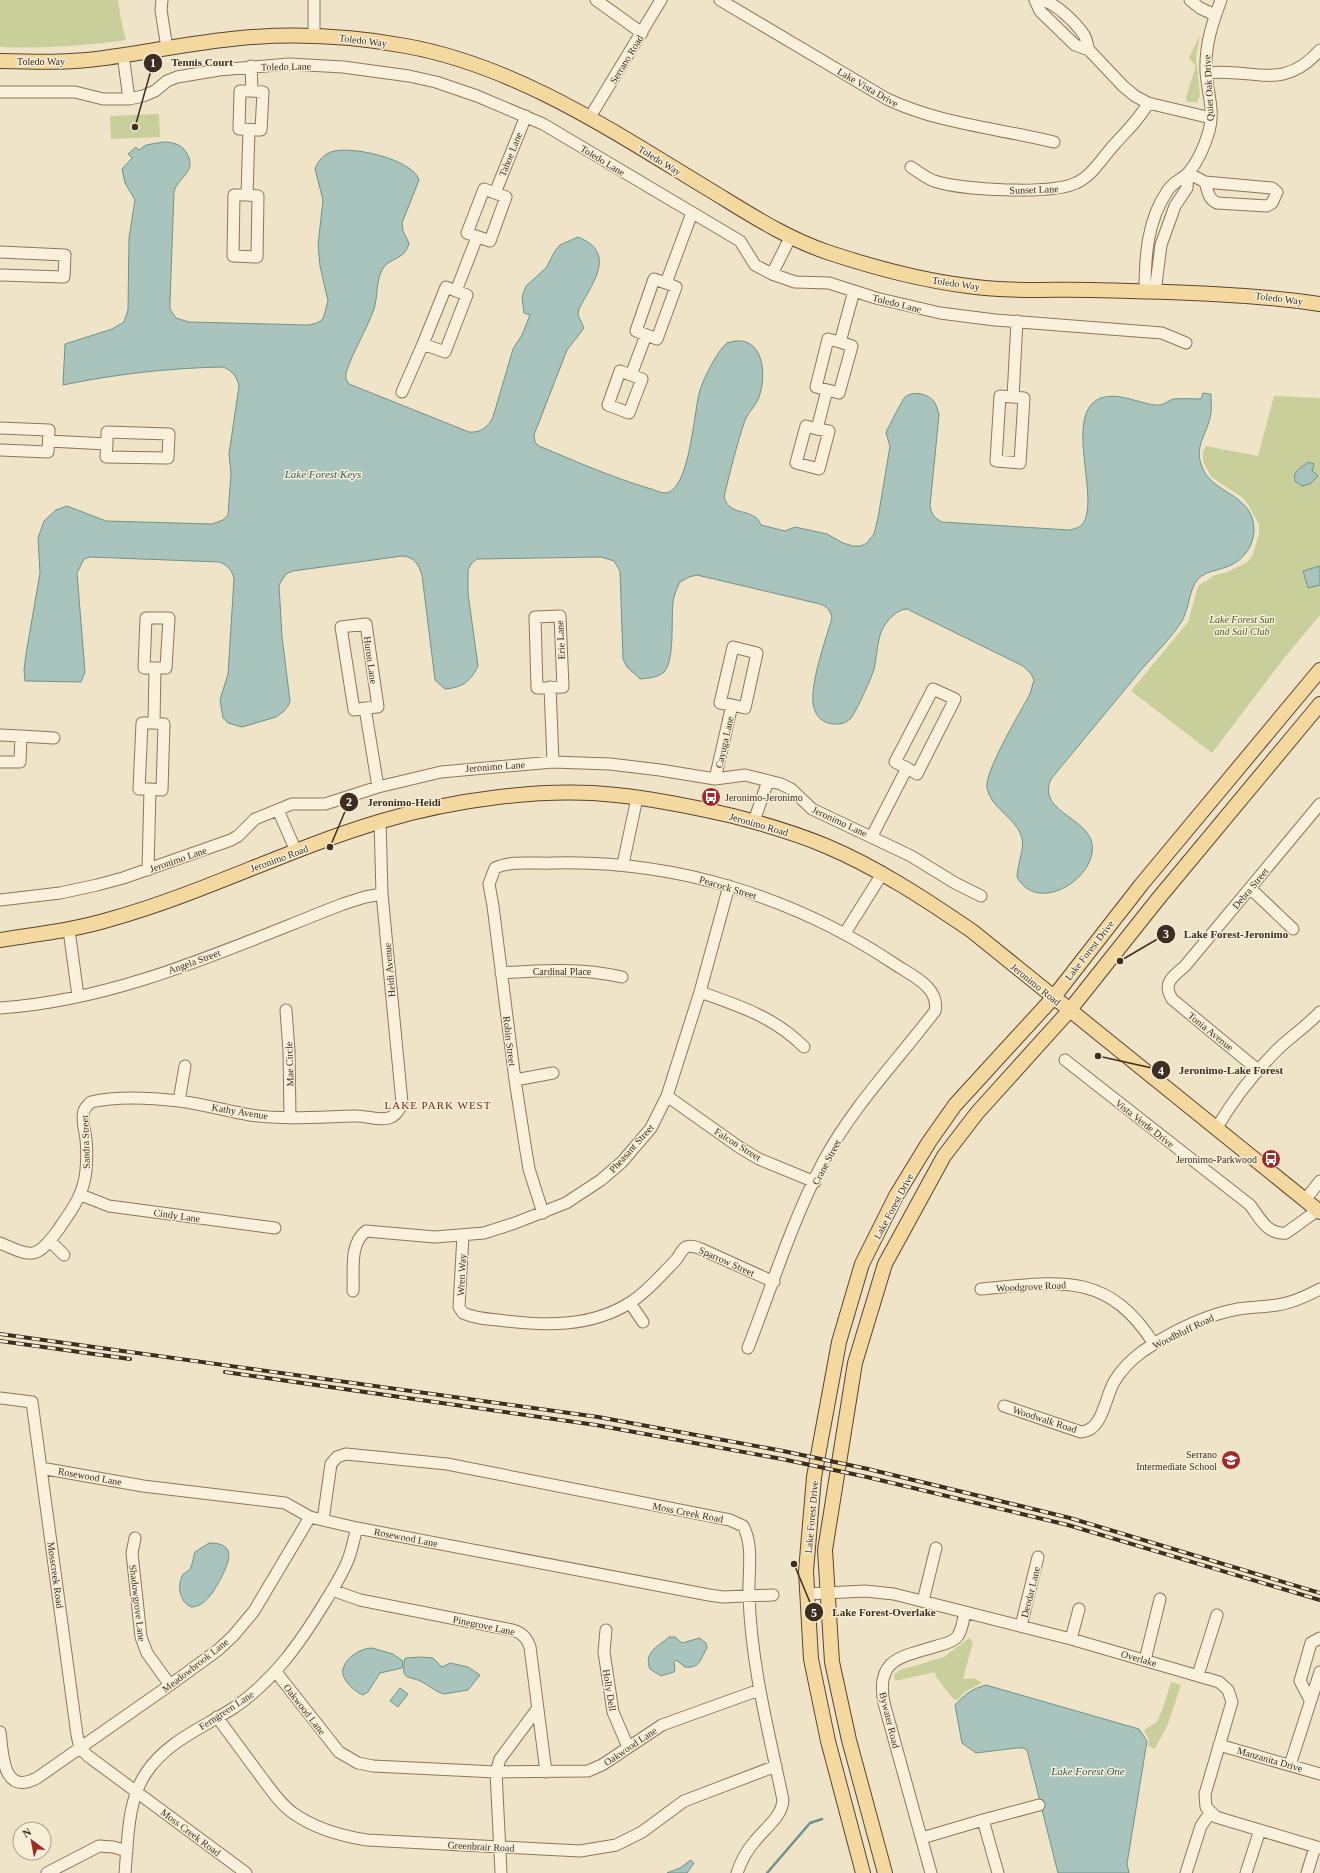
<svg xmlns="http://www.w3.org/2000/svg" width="1320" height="1873" font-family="Georgia,serif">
<rect width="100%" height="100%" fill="#f0e4c8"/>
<path fill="#c9cf9b" d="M0 0H118L121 20 126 40C84 46 42 49 0 47Z
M1200 35 1196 57 1200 96 1197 102H1187L1186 97 1196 66 1189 58Z
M159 114 160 137 111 139 110 116Z
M1274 396 1320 398V615L1285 657 1212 753 1131 691 1188 622 1198 586 1215 575 1225 573 1246 563 1252 557 1259 534V524L1247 503 1242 497 1211 477 1203 461V452L1206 446 1258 456Z
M969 1638 973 1642 963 1679 974 1678 982 1683 965 1692 957 1700 953 1699 936 1677 935 1672 895 1681 894 1675 900 1670 944 1657Z
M1171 1682 1181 1685 1168 1724 1155 1749 1148 1746 1149 1740 1144 1730 1157 1722 1163 1708Z"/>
<path fill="#a9c4bc" stroke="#6f938a" d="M163 142C172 142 181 144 186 152 199 172 177 177 174 192L170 302V309L176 318 189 322 308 325 317 323 323 319 328 301 320 266 318 245 323 200 315 169C318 161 323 155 331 152 350 145 413 159 419 180L402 223 403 231 409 243C405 261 390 256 382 270 376 281 378 296 374 309 366 331 353 351 346 373V379L349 384 469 432C481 433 488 427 493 417L513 349 522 335 530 315 524 313 522 297 526 286 546 268 555 251 560 245 578 237C618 253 592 283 579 309L578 315 584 328 567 350 534 435 535 442 539 446C575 461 611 477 648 488 653 489 660 493 665 493 690 492 694 409 700 390 704 378 717 351 727 343 762 331 768 372 759 397 756 406 747 413 744 423 736 447 730 472 724 497 729 514 743 509 755 517 758 518 760 523 761 525L785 531 795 527 827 534 843 543 853 546H861L867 543 874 534 878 518 890 446 886 433 887 430C891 423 901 402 905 397 913 390 930 394 935 403 937 407 938 411 939 415L930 506C932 515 934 518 942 522L1069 530C1075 529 1081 527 1084 522 1099 494 1063 412 1101 398 1118 392 1138 403 1155 405 1165 406 1168 400 1174 399 1183 398 1193 399 1201 399L1203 393 1211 394C1211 402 1212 411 1210 418 1206 435 1195 446 1201 464 1210 495 1253 492 1254 529 1254 547 1242 562 1226 567 1216 571 1206 571 1198 579 1189 589 1189 609 1182 621 1171 638 1155 654 1141 670 1111 706 1081 743 1051 779 1035 815 1098 817 1092 853 1087 884 1036 912 1017 877 1017 865 1025 848 1022 838 1017 818 991 809 987 788 984 772 1021 711 1030 694L1034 680 1031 674 1023 666 907 609C897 609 886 621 882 630 877 641 877 657 874 669 872 677 856 712 851 718 845 725 835 725 828 723 820 720 816 715 814 708 808 688 826 639 832 618 830 610 828 607 820 604L697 575 689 577 680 582C677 588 674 595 673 602 671 618 675 661 664 672 658 678 647 678 640 679L627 667 623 659 620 571 614 561 601 557 477 559 471 564 468 570V593L478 666C471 681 462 688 445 689L435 680 422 575C418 564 415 557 402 556L293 571 286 574 279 585 282 637 290 701 288 706 283 712 276 717 242 727 228 723 223 718 220 700 228 674 234 579C232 570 228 566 220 562L90 557 84 559 77 573 85 672 81 682 25 681 24 670 26 654 40 573 38 538 44 521 56 510 67 506 106 521 212 524 223 520 228 515 231 473 229 454 239 386C237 377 233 371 223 367 169 368 116 374 63 385L65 344 112 329 124 322 128 310 129 238 135 200 125 183 122 169 132 158 128 154 136 147 139 150 146 145Z
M1308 462 1314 464 1312 471 1318 476 1310 484 1302 486 1295 481C1292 470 1302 468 1308 462Z
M1320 566V585L1308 588 1303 571Z
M209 1543C238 1543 229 1562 221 1578 215 1589 206 1607 191 1607 180 1602 177 1587 182 1576 184 1572 189 1572 191 1567 193 1562 193 1557 195 1552Z
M669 1637H675L682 1643 700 1638 706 1643 707 1648C701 1658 700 1669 685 1667L676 1660 674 1662 675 1669 674 1672 661 1676 650 1669C643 1652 659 1646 669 1637Z
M372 1648 393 1654 403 1661 402 1668 380 1673 368 1692 363 1695C355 1692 340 1679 343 1669 346 1657 361 1648 372 1648Z
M421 1657 433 1658 442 1667 450 1663 468 1667 480 1675 468 1690 444 1694C436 1692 431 1687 424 1683 409 1674 400 1683 405 1658Z
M986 1685 1139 1729 1147 1741 1127 1864 1129 1873H1058L1027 1750 1023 1748H1016L976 1753 962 1743 955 1705C965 1694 972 1689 986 1685Z
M400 1688 408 1694 398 1707 390 1701Z
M691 1860 694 1863 687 1873H667L680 1868Z"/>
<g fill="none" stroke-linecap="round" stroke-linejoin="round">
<path stroke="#6f938a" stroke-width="2.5" d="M767 1873 810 1823 822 1819"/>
<g stroke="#8d765c" stroke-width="13">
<path id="minor" d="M162 0 161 10 167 48
M314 0V35
M596 0 642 33
M720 0 887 99C940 124 997 128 1054 142
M1035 0 1040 11 1075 45 1089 50 1123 86 1135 96 1148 103 1211 118
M1042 0C1056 3 1076 23 1084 35 1087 39 1087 46 1089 50
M1190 0 1200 8 1215 15
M123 55 129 99
M251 66 252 91 263 92 261 130 239 129 240 91H252
M1206 73C1253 67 1282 93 1320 50
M0 92H75L103 99H129L143 96 155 91 167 81 177 77 219 70 289 64 343 67 409 76 436 82 477 96 543 124 740 241 755 265 772 274 795 282 829 283 876 298 940 313 995 320 1162 333 1186 343
M590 117 661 0
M911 167C918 172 926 178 934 181 961 190 1051 195 1076 183 1092 176 1102 158 1114 145 1126 131 1140 119 1148 103
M1188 173 1205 182 1272 188 1277 192 1272 203 1267 206 1217 203C1208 199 1208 191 1205 182
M495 193 506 197 490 241 467 233 484 189 495 193 526 116
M247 195 258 196 257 257 233 256 234 195H247L249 130
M0 252 65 255 64 277 0 275
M772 274 790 238
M666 283 676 287 657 339 636 331 654 279 666 283 692 213
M456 291 467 295 445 352 423 344 446 287 456 291 477 237
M1145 292C1145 257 1147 220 1168 190 1174 181 1183 179 1189 172 1198 161 1205 145 1209 131 1215 111 1207 91 1206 71 1205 45 1212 24 1221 0
M1155 292 1161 245 1175 206 1187 188 1188 173
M840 342 852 346 839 393 816 387 828 339 840 342 854 291
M631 375 642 379 629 413 608 405 620 371 631 375 646 335
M402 392 423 344
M1013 397 1000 396 996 461 1020 463 1024 398 1013 397 1017 321
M0 428 49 430 48 452 0 450
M817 429 829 431 819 469 796 463 806 426 817 429 827 390
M49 441 107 444 106 457 168 458 169 434 107 432V444
M560 616 563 687 537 688 535 617Z
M550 687 553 762
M365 708 378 707 366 624 341 627 354 710 365 708 378 787
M0 735 21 736 20 762H0
M21 736 54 738
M715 779 732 705 720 703 733 647 757 653 745 708 732 705
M150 789H139L142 723H154
M278 810 296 851
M754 821 768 781
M872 836 907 768 895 762 933 689 955 699 917 774 907 768
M623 864 637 798
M148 870 150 789 162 790 164 724 154 723 155 668H144L146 618H169L166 668H155
M1250 888 1293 929
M0 900 60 893 97 885 123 878 231 840 238 836 255 819 292 804H325L378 787 441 772 553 762 610 764 660 770 715 779 745 775 781 784 791 789 812 809 911 856 955 883 981 896
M69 930 78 996
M845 933 882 874
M501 973C542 970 582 968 622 977
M700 992C740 1006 774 1017 804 1047
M0 1008C120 1000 232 947 343 904L365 897 382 894
M286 1010 289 1051 290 1118
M1065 1060 1250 1205C1260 1218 1267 1235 1286 1233L1318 1210
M1258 1070 1172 999C1162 982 1173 977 1185 966L1320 804
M515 1080 553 1073
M667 1096 739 1147 759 1159 815 1182
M179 1101 185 1066
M1216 1129C1233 1100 1252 1075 1276 1051 1290 1037 1307 1026 1320 1012
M81 1195 109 1206 275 1228
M1305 1200 1320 1181
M543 1213 529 1169 526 1151 515 1080 493 906 489 884 495 868C512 860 535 864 554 863 675 860 795 897 896 965 913 976 940 988 935 1011 897 1061 853 1106 823 1162 792 1221 772 1286 748 1348
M463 1235 459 1307 463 1313C474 1318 486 1319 498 1320 543 1326 591 1328 631 1302 647 1292 661 1275 675 1261 679 1257 681 1250 686 1247 691 1245 696 1247 701 1249L774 1282
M50 1241 64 1255
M0 1243C32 1257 36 1260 58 1230 72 1210 84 1194 86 1170 87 1159 87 1149 86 1139 85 1130 81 1120 84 1111 85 1107 88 1105 91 1102 117 1096 153 1098 179 1101 203 1104 226 1111 250 1115 284 1120 319 1117 353 1116 373 1115 393 1129 402 1103L382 894 380 821
M981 1289C1058 1282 1107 1270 1154 1344
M353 1291C354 1271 349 1244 366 1231L435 1237 484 1233 515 1223 566 1203 601 1180 622 1162 651 1128 667 1096 700 992 729 886
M630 1303 643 1322
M0 1398 32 1402 77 1735 80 1748 88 1756 246 1873
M1004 1406 1081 1432C1103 1431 1105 1397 1114 1382 1121 1370 1132 1359 1143 1351 1170 1333 1205 1315 1238 1309 1251 1307 1264 1307 1277 1305 1292 1303 1307 1296 1320 1289
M41 1468 143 1486 285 1503 310 1517 357 1528 709 1595 723 1597 773 1595
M323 1520 331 1464 337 1457 346 1454 447 1464 730 1520 743 1526C754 1545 748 1574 749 1595 751 1665 769 1733 783 1800 782 1817 765 1828 755 1841 747 1850 741 1861 737 1873
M135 1538 132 1553 141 1637 147 1653 170 1685
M332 1590 360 1600 507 1629C519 1631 526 1635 530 1647L546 1772
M807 1594 865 1591 894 1594 1071 1639 1219 1682 1228 1690 1232 1702 1205 1794 1206 1807 1216 1817 1320 1848
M923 1601 936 1548
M1021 1626 1038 1557
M606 1630 604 1652 613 1712 628 1747
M1071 1639 1079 1609
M1145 1660 1160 1599
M276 1672 339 1752 358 1763 373 1766 496 1772 588 1771 602 1765 662 1725 759 1690
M1198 1675 1217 1615
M1310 1700 1300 1681 1311 1643 1320 1638
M217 1717C231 1736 245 1755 259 1774 269 1787 279 1803 293 1813 314 1828 341 1836 367 1840L580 1851 616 1845 642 1832 684 1801 776 1766
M0 1732C3 1754 2 1796 37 1778L170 1685 218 1650 233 1636 254 1611 310 1517
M1219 1745 1320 1774
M1290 1765 1320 1672
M983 1820 1039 1805
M922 1838 983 1820 998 1873
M47 1873 99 1846 113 1847 127 1851
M125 1873C128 1841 127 1801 146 1773 167 1741 203 1728 235 1707 274 1680 300 1643 325 1602 333 1589 342 1575 348 1560 352 1550 354 1538 357 1528
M501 1873 496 1772 500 1759 538 1708
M931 1873 884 1703C875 1658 902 1657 937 1646 943 1644 951 1643 956 1638 962 1632 963 1620 965 1612
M1186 1873 1201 1826 1210 1813
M1246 1873 1260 1830
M1307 1873 1315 1847"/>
</g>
<g stroke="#5b4430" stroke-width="16">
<path id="major" d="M0 61C35 62 69 63 104 58 149 52 195 42 241 38 296 33 352 36 406 46 516 66 611 130 705 187 745 211 783 237 827 252 872 267 920 280 968 286 1009 292 1051 289 1092 290 1168 292 1245 293 1320 304
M0 940C38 934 75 930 111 919 204 893 290 848 382 821 452 800 543 787 616 795 656 799 694 807 733 816 764 824 795 833 826 846 878 868 925 899 972 931L1320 1212
M863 1873 828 1741 811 1659 806 1571 814 1477 839 1342 862 1264 896 1196 929 1142 955 1105 1053 998 1141 885 1320 670
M885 1873 849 1740 832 1662 825 1550 855 1363 885 1264 944 1156 977 1113 1069 1011 1158 899 1320 704"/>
</g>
<use href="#minor" stroke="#faf1dc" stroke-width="11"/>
<use href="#major" stroke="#f3d9a0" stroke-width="14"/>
<g stroke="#3d2e20" stroke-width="4">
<path id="rail" d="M0 1334 598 1417 783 1451 868 1469 1070 1518 1320 1593
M0 1341 130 1359
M225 1372 596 1425 782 1459 867 1477 1068 1525 1320 1600"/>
</g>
<use href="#rail" stroke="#f7eed8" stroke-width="2.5" stroke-dasharray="8" stroke-linecap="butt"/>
</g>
<defs>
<g id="bus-disc" transform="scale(1)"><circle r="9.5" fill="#9e2a2b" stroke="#f7eed8"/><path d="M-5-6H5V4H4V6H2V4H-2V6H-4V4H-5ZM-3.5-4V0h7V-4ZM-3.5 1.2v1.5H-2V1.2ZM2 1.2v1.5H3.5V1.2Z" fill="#fff"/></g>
<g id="school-disc" transform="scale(1)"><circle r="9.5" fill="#9e2a2b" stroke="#f7eed8"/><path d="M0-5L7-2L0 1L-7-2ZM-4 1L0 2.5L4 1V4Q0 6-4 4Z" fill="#fff"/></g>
</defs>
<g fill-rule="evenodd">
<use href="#bus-disc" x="711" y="797"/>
<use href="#bus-disc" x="1271" y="1159"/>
<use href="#school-disc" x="1231" y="1460"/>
</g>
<g text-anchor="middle" stroke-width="3" stroke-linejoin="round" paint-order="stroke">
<g font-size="10" fill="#3d2e20" stroke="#f7eed8">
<text transform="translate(363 40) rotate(7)" y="4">Toledo Way</text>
<text transform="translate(626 59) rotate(-59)" y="4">Serrano Road</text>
<text x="41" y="65">Toledo Way</text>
<text transform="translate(286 66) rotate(-1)" y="4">Toledo Lane</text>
<text transform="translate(868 87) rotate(30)" y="4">Lake Vista Drive</text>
<text transform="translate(1208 88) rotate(-93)" y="4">Quiet Oak Drive</text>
<text transform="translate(510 154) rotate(-68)" y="4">Tahoe Lane</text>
<text transform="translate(603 160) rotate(31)" y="4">Toledo Lane</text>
<text transform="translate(660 160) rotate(31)" y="4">Toledo Way</text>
<text transform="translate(1034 189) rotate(-2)" y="4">Sunset Lane</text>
<text transform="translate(956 283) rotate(8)" y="4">Toledo Way</text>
<text transform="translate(1279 298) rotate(7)" y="4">Toledo Way</text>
<text transform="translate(897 303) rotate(14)" y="4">Toledo Lane</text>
<text transform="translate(560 640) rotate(-93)" y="4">Erie Lane</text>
<text transform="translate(371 660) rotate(82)" y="4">Huron Lane</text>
<text transform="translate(724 742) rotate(-77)" y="4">Cayuga Lane</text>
<text transform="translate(495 766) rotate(-4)" y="4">Jeronimo Lane</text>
<text transform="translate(840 821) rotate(25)" y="4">Jeronimo Lane</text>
<text transform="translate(759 824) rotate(16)" y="4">Jeronimo Road</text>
<text transform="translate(279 858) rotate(-20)" y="4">Jeronimo Road</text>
<text transform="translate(178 859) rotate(-19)" y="4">Jeronimo Lane</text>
<text transform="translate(728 887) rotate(17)" y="4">Peacock Street</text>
<text transform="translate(1250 888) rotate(-50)" y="4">Debra Street</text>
<text transform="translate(1089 950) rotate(-52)" y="4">Lake Forest Drive</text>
<text transform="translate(194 961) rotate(-20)" y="4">Angela Street</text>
<text transform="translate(389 970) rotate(-95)" y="4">Heidi Avenue</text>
<text x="562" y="975">Cardinal Place</text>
<text transform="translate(1036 984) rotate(39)" y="4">Jeronimo Road</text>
<text transform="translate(1211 1031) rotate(39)" y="4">Tonia Avenue</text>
<text transform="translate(510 1041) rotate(83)" y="4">Robin Street</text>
<text transform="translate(289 1064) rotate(-92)" y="4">Mae Circle</text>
<text transform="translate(240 1111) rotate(9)" y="4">Kathy Avenue</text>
<text transform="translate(1145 1123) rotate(38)" y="4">Vista Verde Drive</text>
<text transform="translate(85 1142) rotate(-92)" y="4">Sandra Street</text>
<text transform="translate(738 1144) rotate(32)" y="4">Falcon Street</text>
<text transform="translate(631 1148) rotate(-48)" y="4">Pheasant Street</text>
<text transform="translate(826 1162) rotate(-62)" y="4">Crane Street</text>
<text transform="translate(893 1206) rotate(-62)" y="4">Lake Forest Drive</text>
<text transform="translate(177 1215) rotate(8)" y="4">Cindy Lane</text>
<text transform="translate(727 1261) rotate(24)" y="4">Sparrow Street</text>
<text transform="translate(461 1275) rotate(-87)" y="4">Wren Way</text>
<text transform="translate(1031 1286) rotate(-3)" y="4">Woodgrove Road</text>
<text transform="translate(1183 1331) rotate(-26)" y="4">Woodbluff Road</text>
<text transform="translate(1045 1419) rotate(18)" y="4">Woodwalk Road</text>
<text transform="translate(90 1476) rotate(10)" y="4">Rosewood Lane</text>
<text transform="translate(688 1512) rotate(11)" y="4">Moss Creek Road</text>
<text transform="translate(811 1517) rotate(-85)" y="4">Lake Forest Drive</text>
<text transform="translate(406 1537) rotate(11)" y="4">Rosewood Lane</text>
<text transform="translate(56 1575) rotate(82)" y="4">Mosscreek Road</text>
<text transform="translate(1030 1592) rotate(-76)" y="4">Deodar Lane</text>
<text transform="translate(138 1603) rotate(83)" y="4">Shadowgrove Lane</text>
<text transform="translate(484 1625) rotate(12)" y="4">Pinegrove Lane</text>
<text transform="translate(1139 1658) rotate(16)" y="4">Overlake</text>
<text transform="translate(195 1665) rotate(-38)" y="4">Meadowbrook Lane</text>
<text transform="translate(610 1690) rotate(81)" y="4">Holly Dell</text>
<text transform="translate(305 1709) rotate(52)" y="4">Oakwood Lane</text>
<text transform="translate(226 1710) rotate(-33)" y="4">Ferngreen Lane</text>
<text transform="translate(890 1720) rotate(76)" y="4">Bywater Road</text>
<text transform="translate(630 1746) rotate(-34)" y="4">Oakwood Lane</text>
<text transform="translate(1270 1759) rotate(16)" y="4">Manzanita Drive</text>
<text transform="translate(191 1832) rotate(37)" y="4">Moss Creek Road</text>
<text transform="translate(481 1846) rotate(3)" y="4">Greenbrair Road</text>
</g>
<g font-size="10" font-style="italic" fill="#4d5a26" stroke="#f7eed8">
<text x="1242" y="623">Lake Forest Sun<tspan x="1242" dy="12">and Sail Club</tspan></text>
</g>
<g font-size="10" fill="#3d2e20" stroke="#f7eed8" text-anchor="end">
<text x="725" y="801" text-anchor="start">Jeronimo-Jeronimo</text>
<text x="1257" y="1163">Jeronimo-Parkwood</text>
<text x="1217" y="1458">Serrano<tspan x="1217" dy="12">Intermediate School</tspan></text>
</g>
<g font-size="11" font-style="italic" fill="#2f5d5a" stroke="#f7eed8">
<text x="323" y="478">Lake Forest Keys</text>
<text x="1088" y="1775">Lake Forest One</text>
</g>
<g font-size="11" letter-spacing="1" fill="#6b2e1e" stroke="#f7eed8">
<text x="438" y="1109">LAKE PARK WEST</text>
</g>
</g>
<path fill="none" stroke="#3d2e20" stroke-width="1.5" d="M135 127L153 63M330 847L349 802M1120 961L1166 934M1098 1056L1161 1070M794 1564L814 1612"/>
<g fill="#3d2e20" stroke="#f7eed8" stroke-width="1.5">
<circle cx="135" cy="127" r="4"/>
<circle cx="330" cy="847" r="4"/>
<circle cx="1120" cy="961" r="4"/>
<circle cx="1098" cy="1056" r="4"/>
<circle cx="794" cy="1564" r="4"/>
<circle cx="153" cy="63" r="10"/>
<circle cx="349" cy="802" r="10"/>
<circle cx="1166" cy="934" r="10"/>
<circle cx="1161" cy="1070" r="10"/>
<circle cx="814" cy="1612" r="10"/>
</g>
<g font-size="12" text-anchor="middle" font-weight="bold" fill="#fff">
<text x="153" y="67">1</text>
<text x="349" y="806">2</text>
<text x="1166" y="938">3</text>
<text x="1161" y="1075">4</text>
<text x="814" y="1617">5</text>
</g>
<g font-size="11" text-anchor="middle" font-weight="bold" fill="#3d2e20" stroke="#f7eed8" stroke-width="3" stroke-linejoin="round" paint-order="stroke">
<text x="202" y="66">Tennis Court</text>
<text x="404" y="806">Jeronimo-Heidi</text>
<text x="1236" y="938">Lake Forest-Jeronimo</text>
<text x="1231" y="1074">Jeronimo-Lake Forest</text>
<text x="884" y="1616">Lake Forest-Overlake</text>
</g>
<g transform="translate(32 1841) rotate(328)"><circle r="19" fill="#f7eed8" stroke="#ada18e"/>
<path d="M0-3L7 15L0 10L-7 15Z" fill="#9e2a2b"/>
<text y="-6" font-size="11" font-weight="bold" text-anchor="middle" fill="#3d2e20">N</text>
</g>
</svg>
